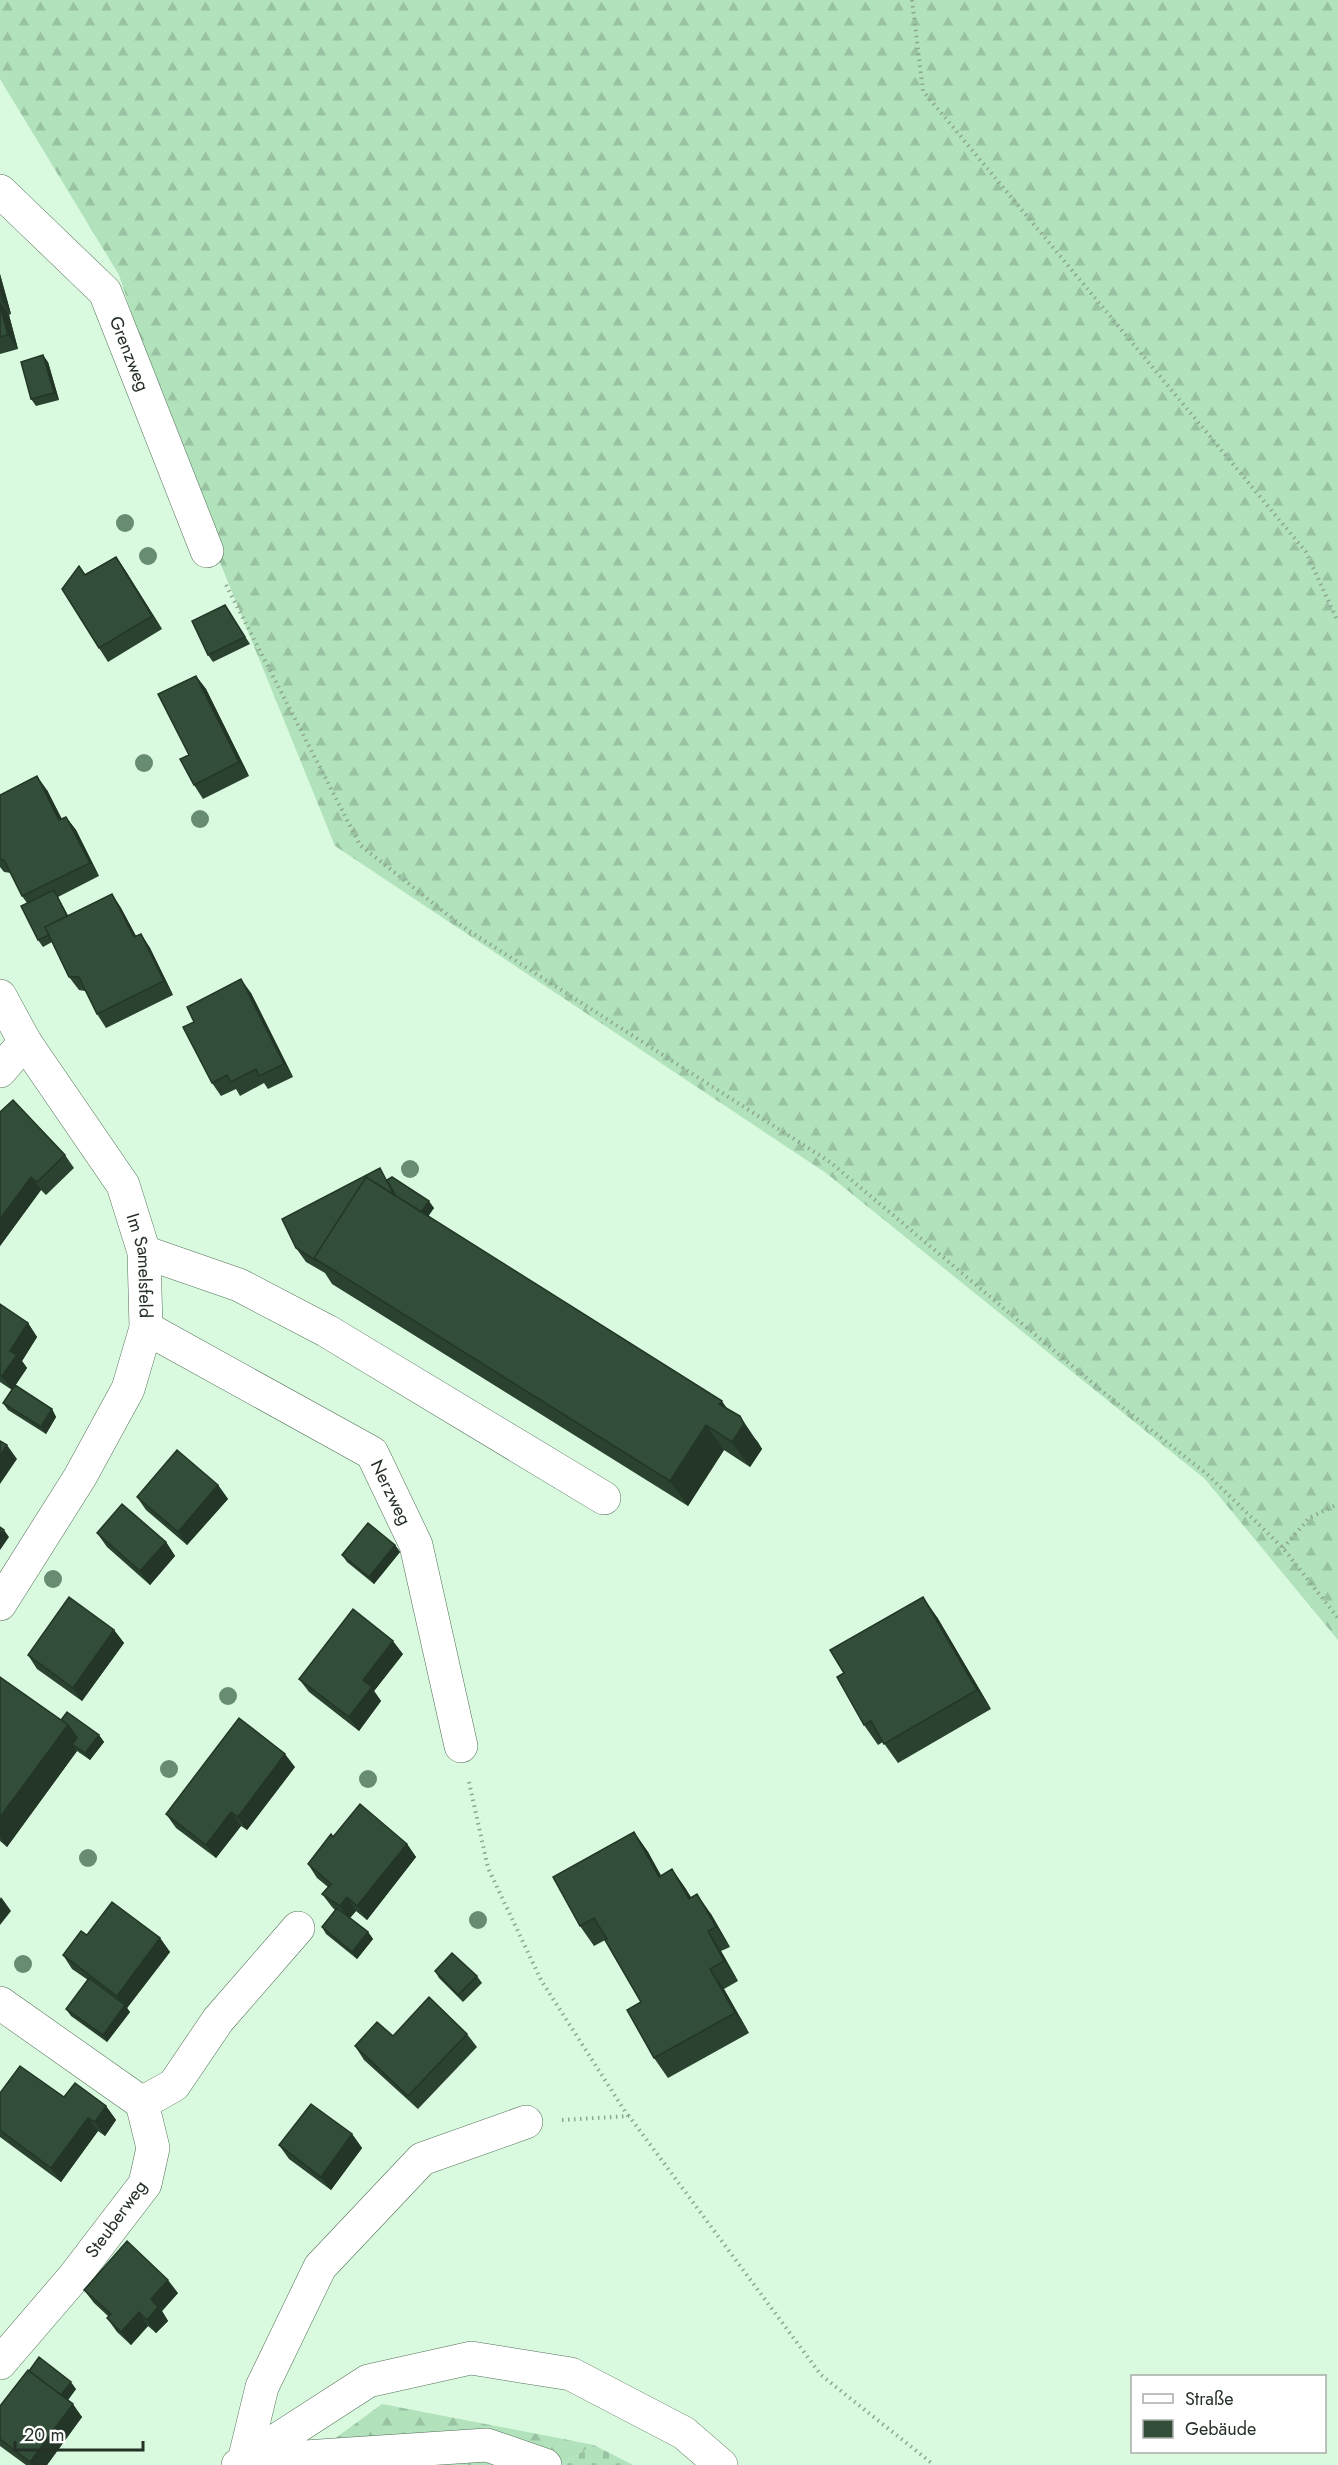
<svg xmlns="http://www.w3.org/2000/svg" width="1338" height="2465" font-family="Jost,sans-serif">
<defs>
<pattern id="forest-firs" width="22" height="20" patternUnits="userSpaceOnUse" patternTransform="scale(1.5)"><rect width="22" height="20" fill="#b1e2bb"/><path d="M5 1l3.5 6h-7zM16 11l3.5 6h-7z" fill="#98c2a1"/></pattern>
<pattern id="cemetery-stones" width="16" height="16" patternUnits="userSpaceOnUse" patternTransform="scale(1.5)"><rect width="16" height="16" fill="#b1e2bb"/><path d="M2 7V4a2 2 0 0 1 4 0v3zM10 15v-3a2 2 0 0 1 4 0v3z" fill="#98c2a1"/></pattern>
</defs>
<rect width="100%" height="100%" fill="#d9fadf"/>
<path fill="url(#forest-firs)" d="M0 0H1338V1640L1205 1479 826 1173 335 846 185 476 119 275 0 79Z
M382 2404 594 2445 559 2465H299Z"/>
<path fill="url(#cemetery-stones)" d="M594 2445 633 2465H559Z"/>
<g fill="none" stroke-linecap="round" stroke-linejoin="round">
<g stroke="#537058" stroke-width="34">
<g id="minor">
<path id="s1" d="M0 191 105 292 207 551"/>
<path id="s2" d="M0 996 25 1042 123 1185 144 1252 146 1328 128 1389 80 1477 0 1604"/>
<path d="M0 1071 25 1042"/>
<path d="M144 1252 239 1285 327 1331 604 1498"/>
<path id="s3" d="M146 1328 372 1453 416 1545 461 1746"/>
<path d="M0 2003 142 2103"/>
<path d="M142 2103 174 2085 218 2020 298 1928"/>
<path d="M526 2122 422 2159 320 2267 262 2387 244 2461 487 2445 545 2465"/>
<path d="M0 2363 73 2278 145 2184 153 2148 142 2103"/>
</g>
</g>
<g stroke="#537058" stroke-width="34">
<path id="major" d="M238 2465 368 2381 471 2358 571 2374 684 2433 721 2465"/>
</g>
<path stroke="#8da692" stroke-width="4" stroke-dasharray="1.5 4.5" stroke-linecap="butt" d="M912 0 923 91 1306 552 1338 622
M226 585 360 845 463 927 830 1162 1102 1391 1208 1475 1283 1548 1338 1618
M1283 1548 1309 1518 1338 1504
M469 1782 488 1868 541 1980 628 2116
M562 2120 629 2116 821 2375 934 2465"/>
<use href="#minor" stroke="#fff" stroke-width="33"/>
<use href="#major" stroke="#fff" stroke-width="33"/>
</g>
<g fill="#678c71">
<circle cx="125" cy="523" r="9"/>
<circle cx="148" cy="556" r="9"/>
<circle cx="144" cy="763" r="9"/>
<circle cx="200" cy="819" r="9"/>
<circle cx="410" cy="1169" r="9"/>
<circle cx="53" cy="1579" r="9"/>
<circle cx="228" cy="1696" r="9"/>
<circle cx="169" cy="1769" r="9"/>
<circle cx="368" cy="1779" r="9"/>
<circle cx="88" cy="1858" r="9"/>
<circle cx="478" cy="1920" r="9"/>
<circle cx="23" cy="1964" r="9"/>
</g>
<path fill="#2b4230" d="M0 274 11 314 9 315 18 349 0 354Z
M48 362 59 400 36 406 31 399Z
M116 557 125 570 162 629 108 662 99 648 85 574Z
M225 605 250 644 213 662 208 655Z
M196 676 206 689 249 776 203 799 194 785 189 755Z
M47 790 62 819 66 817 76 830 99 876 58 897 68 916 112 894 121 908 136 936 141 934 150 948 173 995 106 1028 97 1014 85 991 79 990 69 977 52 942 43 947 38 940 27 903 22 896 11 873 4 872 0 867V795Z
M251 993 293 1077 268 1089 264 1083 240 1096 236 1089 221 1096 212 1083 194 1022Z
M0 1112 65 1155 74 1168 46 1195 41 1190 0 1246Z
M388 1180 434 1208 428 1216 727 1408 758 1442 762 1449 750 1467 724 1450 688 1506 332 1284 325 1273 306 1262 296 1248Z
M0 1304 28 1323 37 1337 22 1361 27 1368 15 1386 52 1409 56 1417 46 1434 8 1410 3 1403 12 1390 0 1382Z
M218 1485 228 1499 187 1545 146 1510 137 1497Z
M97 1533 166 1542 175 1556 150 1585 107 1547Z
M395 1545 400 1552 374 1584 347 1562 342 1555Z
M937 1617 991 1709 898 1763 883 1742 878 1745 864 1725 844 1673Z
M114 1630 124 1643 82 1701 37 1669 28 1655Z
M403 1654 374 1691 381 1701 359 1731 309 1692 299 1679Z
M0 1677 61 1720 99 1735 104 1742 90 1760 77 1751 7 1847 0 1841Z
M295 1767 247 1830 241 1826 216 1858 176 1828 166 1814Z
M634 1832 648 1852 661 1876 672 1869 691 1897 711 1914 730 1947 721 1951 738 1981 724 1989 749 2033 668 2078 654 2058 641 2002 607 1939 594 1946 580 1926Z
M407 1844 416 1857 367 1920 356 1911 350 1918 368 1932 373 1939 357 1959 326 1934 322 1927 335 1910 332 1907 322 1894 328 1887 317 1878 308 1864Z
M87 1935 160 1938 170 1952 127 2008 130 2012 107 2042 71 2016 66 2009 88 1980 72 1969 63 1955Z
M435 1971 477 1976 482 1983 463 2002 439 1978Z
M467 2034 477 2047 418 2109 364 2060 355 2046 393 2036Z
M0 2093 64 2097 106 2106 116 2120 105 2136 98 2131 61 2182 0 2137Z
M352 2134 362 2148 331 2190 289 2159 279 2145Z
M84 2290 178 2293 162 2311 168 2321 156 2333 148 2326 131 2345 117 2332 107 2318 109 2317 94 2303Z
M29 2371 76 2389 68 2400 82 2417 47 2465H26L0 2446V2406Z"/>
<path fill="#233627" d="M0 274 11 314 2 300 0 294Z
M0 302 9 315 18 349 8 335Z
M43 355 48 362 59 400 54 393Z
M116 557 125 570 162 629 152 616Z
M196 676 206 689 249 776 239 762Z
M37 776 47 790 69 834 59 820Z
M66 817 76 830 99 876 90 863Z
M54 890 58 897 76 930 71 923Z
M112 894 121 908 144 951 134 937Z
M141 934 150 948 173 995 164 981Z
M241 979 251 993 293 1077 284 1064Z
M31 1177 41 1190 0 1246V1219Z
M429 1201 434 1208 421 1227 417 1220Z
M28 1323 37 1337 22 1361 27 1368 12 1390 2 1376 10 1351Z
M722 1401 739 1426 719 1404Z
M52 1409 56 1417 46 1434 41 1427Z
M740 1416 762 1449 750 1467 732 1442Z
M706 1425 724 1450 688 1506 670 1481Z
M7 1445 17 1459 0 1484V1456Z
M218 1485 228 1499 187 1545 178 1532Z
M4 1530 9 1537 0 1550V1535Z
M166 1542 175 1556 150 1585 140 1571Z
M395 1545 400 1552 374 1584 369 1577Z
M923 1597 937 1617 991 1709 977 1690Z
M114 1630 124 1643 82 1701 73 1688Z
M393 1641 403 1654 374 1691 381 1701 359 1731 349 1717 363 1680Z
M68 1725 82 1745 72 1744 77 1751 7 1847 0 1837V1817Z
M99 1735 104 1742 90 1760 85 1753Z
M285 1754 295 1767 247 1830 238 1817Z
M231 1812 241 1826 216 1858 206 1845Z
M634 1832 648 1852 673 1897 659 1877Z
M407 1844 416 1857 367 1920 357 1906Z
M672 1869 686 1889 703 1919 689 1899Z
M697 1894 711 1914 730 1947 716 1927Z
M1 1897 11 1911 0 1925V1899Z
M347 1897 356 1911 349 1919 340 1906Z
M708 1931 721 1951 738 1981 724 1961Z
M368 1932 373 1939 357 1959 352 1952Z
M160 1938 170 1952 127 2008 130 2012 107 2042 103 2035 124 2006 117 1996Z
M710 1969 724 1989 749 2033 735 2013Z
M106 2106 116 2120 105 2136 95 2122Z
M88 2118 98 2131 61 2182 51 2168Z
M352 2134 362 2148 331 2190 321 2177Z
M168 2280 178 2293 162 2311 168 2321 156 2333 147 2320 151 2299Z
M139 2312 148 2326 131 2345 121 2332Z
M71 2382 76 2389 65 2404 60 2397Z
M73 2404 82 2417 47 2465H32L30 2462Z"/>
<path fill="#324d38" stroke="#233627" stroke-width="1.5" d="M0 305 8 335 0 337Z
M43 355 54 393 31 399 21 362Z
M116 557 152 616 99 648 62 589 79 566 85 575Z
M225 605 245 637 208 655 192 621Z
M196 676 239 762 194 785 180 759 189 755 158 694Z
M37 776 59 820 66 817 90 863 22 896 4 860 0 859V795Z
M54 890 67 916 45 927 49 935 38 940 21 906Z
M112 894 134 937 141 934 164 981 97 1014 79 977H69L45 927Z
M241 979 284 1064 259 1076 256 1069 231 1082 227 1075 212 1083 183 1027 194 1022 187 1007Z
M13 1100 65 1155 37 1182 31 1177 0 1219V1112Z
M380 1168 394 1195 366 1177 314 1258 315 1260 296 1248 282 1219Z
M366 1177 722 1401 719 1404 740 1416 744 1424 732 1442 706 1425 670 1481 314 1258Z
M392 1177 429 1201 421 1212 396 1196 387 1180Z
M0 1304 28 1323 10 1351 17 1355 2 1376 0 1375Z
M15 1385 52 1409 41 1427 3 1403Z
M0 1441 7 1445 0 1456Z
M177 1450 218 1485 178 1532 137 1497Z
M122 1504 166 1542 140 1571 97 1533Z
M368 1523 395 1545 369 1577 342 1555Z
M0 1527 4 1530 0 1535Z
M69 1597 114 1630 73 1688 28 1655Z
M923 1597 977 1690 884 1744 871 1721 864 1725 837 1677 844 1673 830 1650Z
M353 1609 393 1641 363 1680 372 1687 349 1717 299 1679Z
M0 1677 68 1725 0 1817Z
M67 1712 99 1735 85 1753 72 1744 77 1738 68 1725 61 1720Z
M239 1718 285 1754 238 1817 231 1812 206 1845 166 1814Z
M360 1804 407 1844 357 1906 347 1897 340 1906 322 1894 331 1884 308 1864 331 1834 333 1837Z
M634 1832 659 1877 672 1869 689 1899 697 1894 716 1927 708 1931 724 1961 710 1969 735 2013 654 2058 627 2010 641 2002 605 1940 607 1939 594 1918 580 1926 553 1877Z
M112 1902 160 1938 117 1996 63 1955 81 1931 87 1935Z
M337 1908 368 1932 352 1952 322 1927Z
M452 1953 477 1976 458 1995 435 1971Z
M89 1978 125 2005 103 2035 66 2009Z
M429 1997 467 2034 408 2096 355 2046 377 2022 393 2036Z
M20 2066 64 2097 75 2083 106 2106 95 2122 88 2118 51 2168 0 2130V2093Z
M311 2104 352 2134 321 2177 279 2145Z
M127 2241 168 2280 151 2299 158 2307 147 2320 139 2312 121 2332 107 2318 111 2314 84 2290Z
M39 2357 71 2382 61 2395 29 2371Z
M28 2370 73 2404 30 2462 0 2439V2406Z"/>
<g text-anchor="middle" stroke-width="6" stroke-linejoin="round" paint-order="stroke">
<g font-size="18" fill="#253127" stroke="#fff">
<text dy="6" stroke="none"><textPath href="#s1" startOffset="212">Grenzweg</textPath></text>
<text dy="6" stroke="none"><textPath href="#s2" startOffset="309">Im Samelsfeld</textPath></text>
<text dy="6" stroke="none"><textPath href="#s3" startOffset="302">Nerzweg</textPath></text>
<text transform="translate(116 2219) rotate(-54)" y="6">Steuberweg</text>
</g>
</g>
<rect x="1131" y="2375" width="195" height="78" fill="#ffffff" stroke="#a8ada9" stroke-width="1.5"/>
<rect x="1143" y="2394" width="30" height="9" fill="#ffffff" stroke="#a8ada9" stroke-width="1.5"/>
<text x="1185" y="2405" font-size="18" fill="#253127">Straße</text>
<rect x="1143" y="2420" width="30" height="18" fill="#324d38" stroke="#a8ada9" stroke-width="1.5"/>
<text x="1185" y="2435" font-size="18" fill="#253127">Gebäude</text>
<path d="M15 2441v9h128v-9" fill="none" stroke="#253127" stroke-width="3"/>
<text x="24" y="2441" font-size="18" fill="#253127" stroke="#ffffff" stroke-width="4.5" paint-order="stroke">20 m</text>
</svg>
